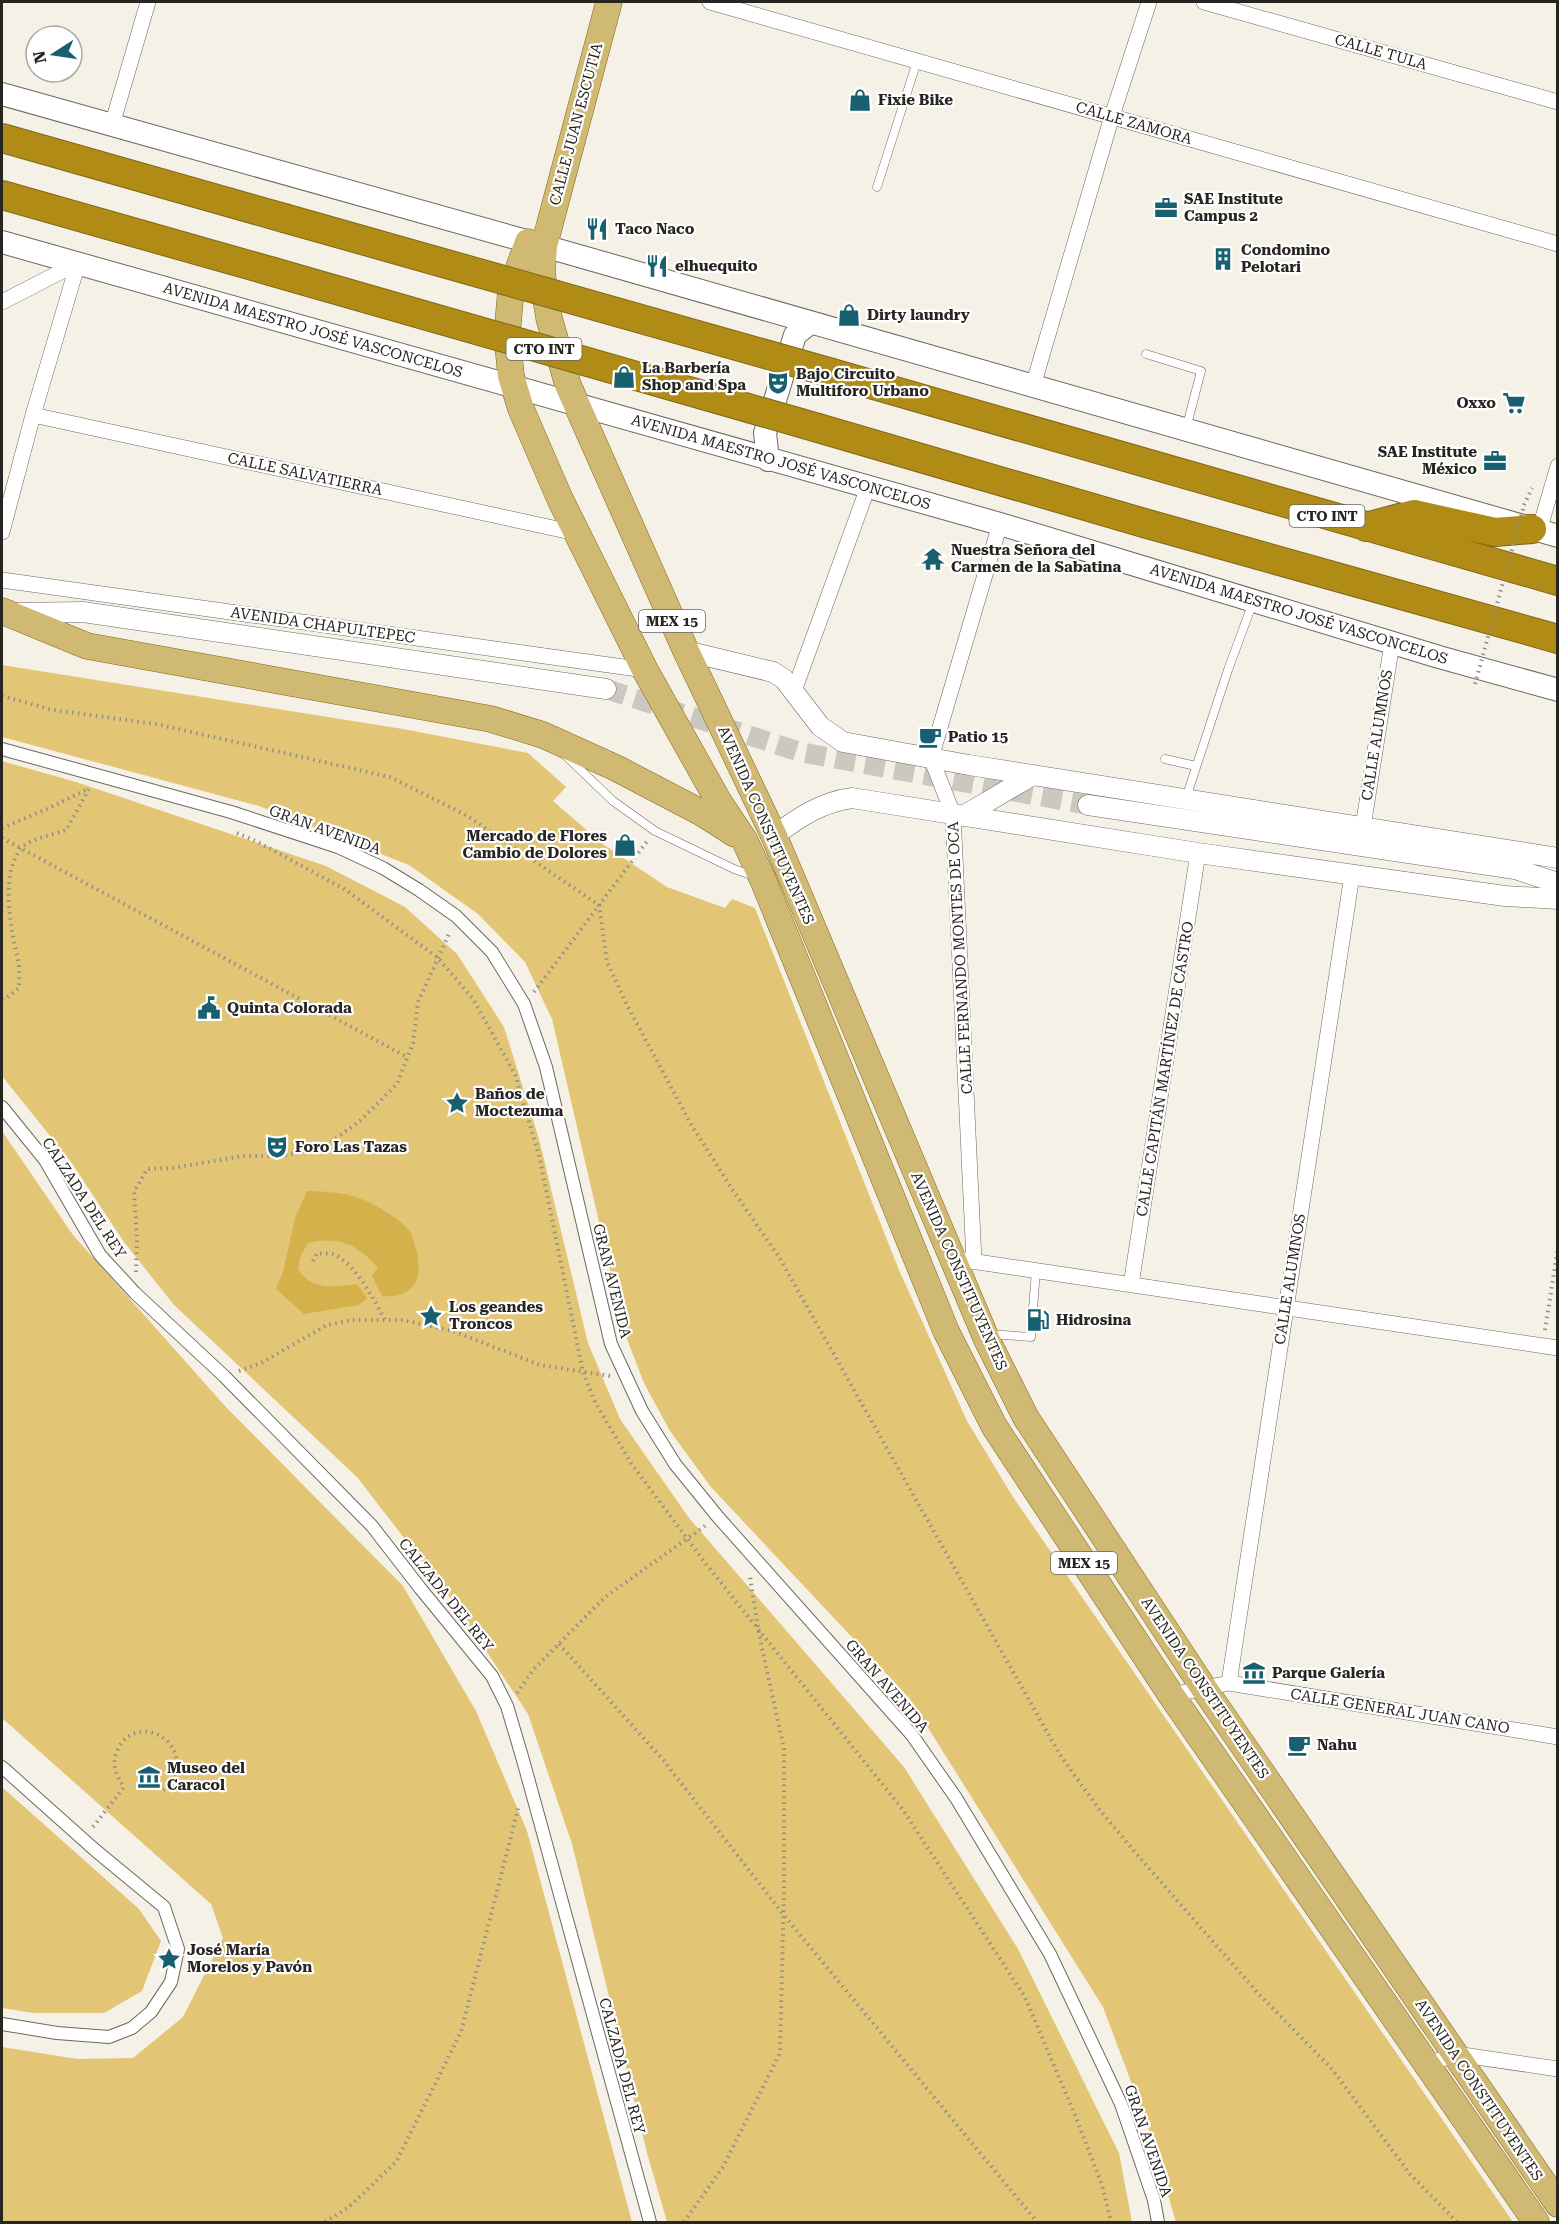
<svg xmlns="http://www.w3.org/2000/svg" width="1559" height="2224" font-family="'Roboto Serif',serif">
<rect width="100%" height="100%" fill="#f6f1e6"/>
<path fill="#e3c576" d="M2 665 403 729 528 753 566 787 553 801 604 845 667 887 725 908 732 899 755 908 899 1270 967 1421 1013 1497 1513 2222H1176L1148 2127 1103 2007 910 1699 710 1486 670 1431 644 1383 625 1334 552 1019 525 962 478 914 409 865 259 806 2 737Z
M2 761 76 782 326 866 405 907 457 954 504 1027 539 1139 588 1343 620 1419 689 1518 904 1767 1018 1949 1119 2153 1132 2222H667L647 2153 572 1844 528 1714 455 1604 357 1477 174 1305 124 1242 71 1162 2 1076Z
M2 1131 73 1235 225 1406 403 1586 476 1711 527 1831 632 2222H2V2047L77 2059 133 2058 183 2017 223 1938 211 1904 2 1718Z
M2 1787 139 1909 161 1941 142 1991 104 2013H33L2 2008Z"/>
<path fill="#d5b14b" d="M307 1191C342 1192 360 1194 389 1214 396 1218 406 1225 410 1232 413 1236 414 1244 416 1249 424 1278 414 1299 382 1296L372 1276 378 1268C357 1244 339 1236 308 1243L300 1257 298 1269C311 1291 335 1287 357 1284L367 1298 359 1305 304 1314 276 1289 283 1272 295 1218Z"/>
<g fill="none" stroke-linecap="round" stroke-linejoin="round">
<path stroke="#cdc8bf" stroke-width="20" stroke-dasharray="20 10" stroke-linecap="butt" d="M606 689 800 752 1088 805"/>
<g stroke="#6b685e" stroke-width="9">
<path id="service" d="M877 187 917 61
M1146 354 1201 371 1186 429
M566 756 613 801 655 831 734 869 754 876
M1165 759 1196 766
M1186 798 1228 670 1253 602
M1033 1308 1036 1271
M988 1334 1031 1337 1032 1330"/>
</g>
<g stroke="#6b685e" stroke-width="14">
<path id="pedestrian" d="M2 749 231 812 338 847 383 868 419 890 456 916 492 952 524 1004 546 1067 611 1344 642 1411 675 1464 718 1517 912 1735 956 1798 1050 1954 1121 2104 1154 2200 1158 2222
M2 1107 45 1160 100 1255 135 1293 224 1376 372 1526 420 1588 492 1676 507 1706 523 1760 650 2222
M2 1767 95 1850 164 1907 178 1949 171 1982 151 2012 132 2028 109 2037 57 2033 2 2024"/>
</g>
<g stroke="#6b685e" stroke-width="16">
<path id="minor" d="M710 2 1558 244
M1204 2 1558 102
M112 125 148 2
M2 302 78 263
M1033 386 1112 116 1149 2
M33 415 576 533
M1539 531 1558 466
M2 532 33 415 78 263
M2 580 645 670
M794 691 868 487
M1363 827 1392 643
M964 1260 1558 1348
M974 1261 953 814 931 758 1000 524
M1131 1285 1198 853
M1229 1683 1352 875
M1171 1695 1229 1683 1558 1737
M1426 2065 1456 2054 1558 2069"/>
</g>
<g stroke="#6b685e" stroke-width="21">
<path id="tertiary" d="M14 613 83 612 606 689
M686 651 773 672 784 679 820 726 843 742 969 765 1558 858
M1088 805 1515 869 1558 883
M963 816 1033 775
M774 836C799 817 822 802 852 798L1198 853 1505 896 1558 899"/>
</g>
<g stroke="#6b685e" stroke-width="24">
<path id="secondary" d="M2 94 544 246 1558 536
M2 242 1000 524 1439 657 1558 690
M768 460 765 433 795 335 810 323"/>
</g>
<g stroke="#806719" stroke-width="27">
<path id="primary" d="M609 2 544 246 542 273 549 318 568 385 686 651 774 836 987 1340 1026 1418 1203 1687 1558 2204
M528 242 511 290 507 334 511 376 521 409 560 499 645 670 719 802 745 841 763 880 946 1331 994 1426 1171 1695 1536 2222
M2 611 87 646 491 719 543 735 616 768 702 813 735 834"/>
</g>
<g stroke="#806719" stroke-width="30">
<path id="motorway" d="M2 138 284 218
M2 195 270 271
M832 373 1558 581
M818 428 1144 523 1558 639
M1366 527 1414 514 1495 532 1532 529"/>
</g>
<path stroke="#928f87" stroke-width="4" stroke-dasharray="1.5 4.5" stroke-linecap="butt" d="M1524 505 1532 488
M2 696 53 710 156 724 390 777 466 815 599 905 607 962 628 1007 692 1126 730 1186 779 1257 1060 1755 1099 1809 1134 1851 1256 1991 1332 2069 1410 2174 1457 2222
M2 828 47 809 88 789
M237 833 258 842 346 890 438 958 473 999 516 1076 520 1092 539 1155 583 1372 595 1402 631 1463 706 1564 903 1810 1025 1997 1075 2115 1102 2185 1111 2222
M2 838 407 1057
M534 992 648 840
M2 999H5L19 988C19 979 20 969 18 960 10 925 0 874 22 847 33 838 53 835 66 830L89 789
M313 1261 317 1253C322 1254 327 1253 332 1254 354 1261 375 1301 385 1320
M136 1272 137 1239 134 1192 147 1169 173 1168 244 1156H281L323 1148 361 1120 397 1084 413 1043 418 1002 450 932
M1545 1330 1558 1247
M239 1371 261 1363 327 1325 352 1320H403L453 1331 540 1365 610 1376
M559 1644 664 1761 783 1914 1037 2222
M517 1693 533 1670 605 1597 705 1526
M93 1827 124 1787C115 1774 111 1763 118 1749 137 1708 205 1747 163 1790
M325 2222 349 2207 396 2162 461 2032 519 1805
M684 2222 723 2167 780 2053 784 1892V1749L759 1634 750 1577"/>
<use href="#service" stroke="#fff" stroke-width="8"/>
<use href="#pedestrian" stroke="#fff" stroke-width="12"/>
<use href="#minor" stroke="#fff" stroke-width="15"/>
<use href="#tertiary" stroke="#fff" stroke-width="20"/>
<use href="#secondary" stroke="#fff" stroke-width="22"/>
<use href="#primary" stroke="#d0b973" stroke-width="26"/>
<use href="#motorway" stroke="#b08b15" stroke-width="28"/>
<g stroke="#806719" stroke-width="30" stroke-linecap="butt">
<path id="motorway-bridge" d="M284 218 832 373
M270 271 818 428"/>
</g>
<path stroke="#928f87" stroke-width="4" stroke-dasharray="1.5 4.5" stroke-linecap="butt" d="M1475 684 1524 506"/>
<use href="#motorway-bridge" stroke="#b08b15" stroke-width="28"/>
</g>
<defs>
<g id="shop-bare" transform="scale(1.8)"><path d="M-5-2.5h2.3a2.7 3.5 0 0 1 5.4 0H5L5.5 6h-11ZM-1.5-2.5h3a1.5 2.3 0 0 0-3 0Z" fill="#186070" stroke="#fff" stroke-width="2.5" paint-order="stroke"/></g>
<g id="office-bare" transform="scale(1.8)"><path d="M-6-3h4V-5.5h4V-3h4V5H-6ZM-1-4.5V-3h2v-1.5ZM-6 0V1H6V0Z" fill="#186070" stroke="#fff" stroke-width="2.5" paint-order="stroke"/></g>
<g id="restaurant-bare" transform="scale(1.8)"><path d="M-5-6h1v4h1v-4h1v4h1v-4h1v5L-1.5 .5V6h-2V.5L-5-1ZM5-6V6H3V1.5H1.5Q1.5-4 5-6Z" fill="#186070" stroke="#fff" stroke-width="2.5" paint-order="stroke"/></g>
<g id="building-bare" transform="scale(1.8)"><path d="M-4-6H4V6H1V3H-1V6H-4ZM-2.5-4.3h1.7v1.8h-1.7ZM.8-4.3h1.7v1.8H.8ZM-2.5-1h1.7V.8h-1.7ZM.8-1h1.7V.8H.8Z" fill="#186070" stroke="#fff" stroke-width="2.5" paint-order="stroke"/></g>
<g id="theatre-bare" transform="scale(1.8)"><path d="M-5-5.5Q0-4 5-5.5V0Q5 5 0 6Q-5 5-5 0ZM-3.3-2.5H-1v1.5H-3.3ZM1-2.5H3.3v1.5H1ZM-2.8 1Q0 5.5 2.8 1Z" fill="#186070" stroke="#fff" stroke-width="2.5" paint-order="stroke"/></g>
<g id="supermarket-bare" transform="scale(1.8)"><path d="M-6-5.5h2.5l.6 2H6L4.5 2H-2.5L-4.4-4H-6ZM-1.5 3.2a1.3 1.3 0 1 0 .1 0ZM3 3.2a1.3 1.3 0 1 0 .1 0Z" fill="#186070" stroke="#fff" stroke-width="2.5" paint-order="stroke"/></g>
<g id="temple-bare" transform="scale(1.8)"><path d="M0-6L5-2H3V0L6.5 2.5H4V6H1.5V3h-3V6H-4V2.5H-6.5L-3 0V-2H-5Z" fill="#186070" stroke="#fff" stroke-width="2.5" paint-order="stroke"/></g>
<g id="cafe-bare" transform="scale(1.8)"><path d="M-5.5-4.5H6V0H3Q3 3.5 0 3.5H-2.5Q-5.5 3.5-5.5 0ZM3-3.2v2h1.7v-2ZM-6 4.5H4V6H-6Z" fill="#186070" stroke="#fff" stroke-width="2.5" paint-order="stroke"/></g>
<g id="civic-bare" transform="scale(1.8)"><path d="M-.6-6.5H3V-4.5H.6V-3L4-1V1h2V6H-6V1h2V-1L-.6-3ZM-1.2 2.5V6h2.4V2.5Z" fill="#186070" stroke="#fff" stroke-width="2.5" paint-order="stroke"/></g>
<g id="sight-bare" transform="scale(1.8)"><path d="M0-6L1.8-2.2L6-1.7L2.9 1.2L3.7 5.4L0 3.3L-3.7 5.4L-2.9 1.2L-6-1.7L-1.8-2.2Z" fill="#186070" stroke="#fff" stroke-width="2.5" paint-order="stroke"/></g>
<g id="fuel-bare" transform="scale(1.8)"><path d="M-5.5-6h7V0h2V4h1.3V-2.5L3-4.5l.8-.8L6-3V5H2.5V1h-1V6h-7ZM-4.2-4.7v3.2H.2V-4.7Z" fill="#186070" stroke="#fff" stroke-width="2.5" paint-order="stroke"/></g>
<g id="museum-bare" transform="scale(1.8)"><path d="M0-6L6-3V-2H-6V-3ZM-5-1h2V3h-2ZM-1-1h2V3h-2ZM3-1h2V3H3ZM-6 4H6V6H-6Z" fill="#186070" stroke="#fff" stroke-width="2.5" paint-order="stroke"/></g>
</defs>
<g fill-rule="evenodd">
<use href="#shop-bare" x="860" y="100"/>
<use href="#office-bare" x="1166" y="208"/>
<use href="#restaurant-bare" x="597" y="229"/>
<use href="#building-bare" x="1223" y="259"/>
<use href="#restaurant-bare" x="657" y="266"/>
<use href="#shop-bare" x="849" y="315"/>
<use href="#shop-bare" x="624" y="377"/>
<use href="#theatre-bare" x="778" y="383"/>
<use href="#supermarket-bare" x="1514" y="403"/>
<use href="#office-bare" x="1495" y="461"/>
<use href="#temple-bare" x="933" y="559"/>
<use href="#cafe-bare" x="930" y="737"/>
<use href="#shop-bare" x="625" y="845"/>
<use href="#civic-bare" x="209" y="1008"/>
<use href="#sight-bare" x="457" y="1103"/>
<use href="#theatre-bare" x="277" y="1147"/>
<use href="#sight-bare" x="431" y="1316"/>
<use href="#fuel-bare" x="1038" y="1320"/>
<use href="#museum-bare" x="1254" y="1673"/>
<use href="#cafe-bare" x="1299" y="1745"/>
<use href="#museum-bare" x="149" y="1777"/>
<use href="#sight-bare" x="169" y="1959"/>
</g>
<g text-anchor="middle" stroke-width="4.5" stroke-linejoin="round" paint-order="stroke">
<g fill="#fff" stroke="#686664" stroke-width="1.5">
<rect x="506.5" y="338" width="75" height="22" rx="4.5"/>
<rect x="1289.5" y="505" width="75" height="22" rx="4.5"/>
<rect x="639" y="610" width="66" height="22" rx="4.5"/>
<rect x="1051" y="1552" width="66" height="22" rx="4.5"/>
</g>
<g font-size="14" font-weight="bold" fill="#272521">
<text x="544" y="354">CTO INT</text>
<text x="1327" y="521">CTO INT</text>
<text x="672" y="626">MEX 15</text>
<text x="1084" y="1568">MEX 15</text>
</g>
<g font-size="15" fill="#272521" stroke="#fff">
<text transform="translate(1381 52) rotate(16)" y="5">CALLE TULA</text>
<text transform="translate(1134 123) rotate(16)" y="5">CALLE ZAMORA</text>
<text transform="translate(576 124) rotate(-75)" y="5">CALLE JUAN ESCUTIA</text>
<text transform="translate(313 330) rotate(16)" y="5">AVENIDA MAESTRO JOSÉ VASCONCELOS</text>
<text transform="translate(781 462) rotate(16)" y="5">AVENIDA MAESTRO JOSÉ VASCONCELOS</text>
<text transform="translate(305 474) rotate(12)" y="5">CALLE SALVATIERRA</text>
<text transform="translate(1299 614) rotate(17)" y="5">AVENIDA MAESTRO JOSÉ VASCONCELOS</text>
<text transform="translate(323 625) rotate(8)" y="5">AVENIDA CHAPULTEPEC</text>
<text transform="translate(1377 735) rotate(-81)" y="5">CALLE ALUMNOS</text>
<text transform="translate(766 825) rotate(66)" y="5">AVENIDA CONSTITUYENTES</text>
<text transform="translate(325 830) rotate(20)" y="5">GRAN AVENIDA</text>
<text transform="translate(960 958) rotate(-93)" y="5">CALLE FERNANDO MONTES DE OCA</text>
<text transform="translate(1165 1069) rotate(-81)" y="5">CALLE CAPITÁN MARTÍNEZ DE CASTRO</text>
<text transform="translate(84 1198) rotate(57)" y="5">CALZADA DEL REY</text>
<text transform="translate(959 1271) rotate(66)" y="5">AVENIDA CONSTITUYENTES</text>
<text transform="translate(1290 1279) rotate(-81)" y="5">CALLE ALUMNOS</text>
<text transform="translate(612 1281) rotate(76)" y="5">GRAN AVENIDA</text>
<text transform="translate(446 1595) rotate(51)" y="5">CALZADA DEL REY</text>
<text transform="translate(887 1686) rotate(49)" y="5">GRAN AVENIDA</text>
<text transform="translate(1205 1688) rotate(56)" y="5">AVENIDA CONSTITUYENTES</text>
<text transform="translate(1400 1711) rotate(9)" y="5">CALLE GENERAL JUAN CANO</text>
<text transform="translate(622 2066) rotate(75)" y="5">CALZADA DEL REY</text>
<text transform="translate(1479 2090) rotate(56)" y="5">AVENIDA CONSTITUYENTES</text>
<text transform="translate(1148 2141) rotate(71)" y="5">GRAN AVENIDA</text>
</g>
<g font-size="15" font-weight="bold" fill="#272521" stroke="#fff" text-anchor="start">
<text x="878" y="105">Fixie Bike</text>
<text x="1184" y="204">SAE Institute<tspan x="1184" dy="17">Campus 2</tspan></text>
<text x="615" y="234">Taco Naco</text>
<text x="1241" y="255">Condomino<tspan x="1241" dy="17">Pelotari</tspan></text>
<text x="675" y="271">elhuequito</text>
<text x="867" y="320">Dirty laundry</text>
<text x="642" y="373">La Barbería<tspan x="642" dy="17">Shop and Spa</tspan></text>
<text x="796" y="379">Bajo Circuito<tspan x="796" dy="17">Multiforo Urbano</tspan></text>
<text x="1496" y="408" text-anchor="end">Oxxo</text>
<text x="1477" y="457" text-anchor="end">SAE Institute<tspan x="1477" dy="17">México</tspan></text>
<text x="951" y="555">Nuestra Señora del<tspan x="951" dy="17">Carmen de la Sabatina</tspan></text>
<text x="948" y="742">Patio 15</text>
<text x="607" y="841" text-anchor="end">Mercado de Flores<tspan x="607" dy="17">Cambio de Dolores</tspan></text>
<text x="227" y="1013">Quinta Colorada</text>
<text x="475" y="1099">Baños de<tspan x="475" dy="17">Moctezuma</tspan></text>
<text x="295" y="1152">Foro Las Tazas</text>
<text x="449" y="1312">Los geandes<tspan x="449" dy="17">Troncos</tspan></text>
<text x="1056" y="1325">Hidrosina</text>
<text x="1272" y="1678">Parque Galería</text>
<text x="1317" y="1750">Nahu</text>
<text x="167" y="1773">Museo del<tspan x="167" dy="17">Caracol</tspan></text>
<text x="187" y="1955">José María<tspan x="187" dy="17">Morelos y Pavón</tspan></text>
</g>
</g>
<rect width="1559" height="2224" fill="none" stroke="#272521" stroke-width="6"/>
<g transform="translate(54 54) rotate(258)"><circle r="28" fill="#ffffff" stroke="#a9a8a6" stroke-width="1.5"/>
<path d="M0-4.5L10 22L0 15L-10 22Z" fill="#186070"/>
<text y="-9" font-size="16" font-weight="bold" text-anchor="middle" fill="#272521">N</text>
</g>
</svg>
